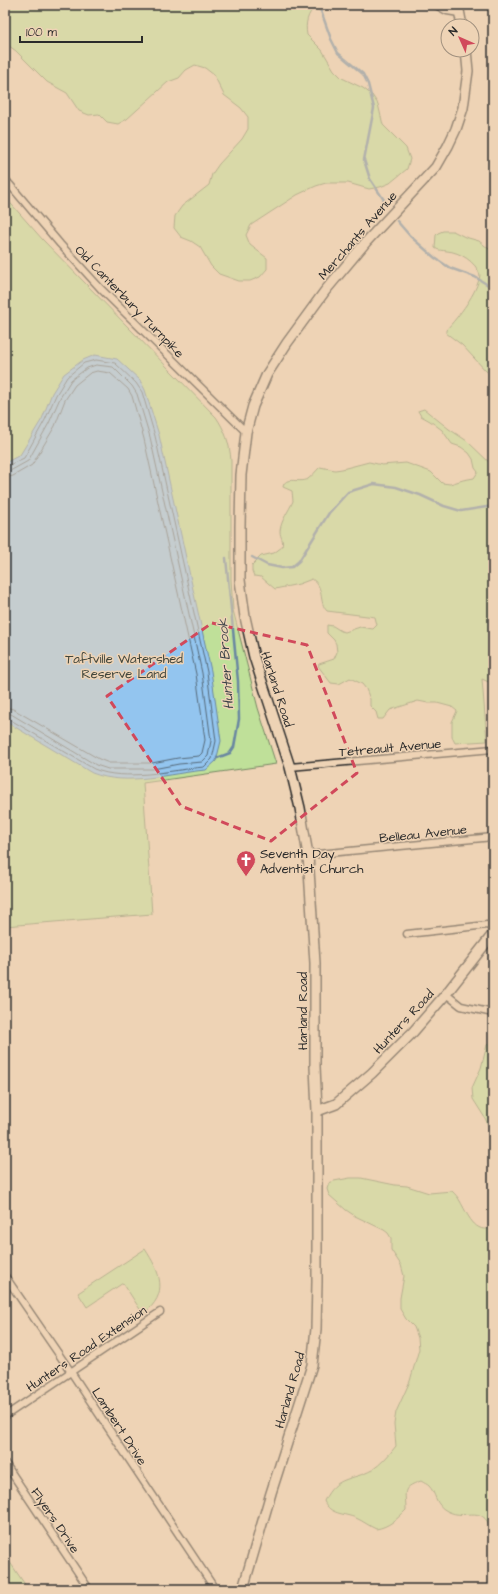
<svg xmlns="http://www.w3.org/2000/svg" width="498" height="1594" font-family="'Architects Daughter',sans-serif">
<rect width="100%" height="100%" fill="#eed3b5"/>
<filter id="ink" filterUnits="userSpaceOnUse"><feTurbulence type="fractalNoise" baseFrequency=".025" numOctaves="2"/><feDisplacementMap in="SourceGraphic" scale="8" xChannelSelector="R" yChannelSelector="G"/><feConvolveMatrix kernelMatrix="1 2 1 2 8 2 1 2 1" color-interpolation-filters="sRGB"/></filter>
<g filter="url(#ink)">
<path fill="#bfe099" stroke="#758662" d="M5 5H316C307 15 305 23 307 35L322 50 334 70 342 78 363 88 372 95 378 104 383 125 406 148 410 159 407 169 390 183 380 187 369 189 348 183H326L316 186 297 195 251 225 246 235 250 245 267 258V269L260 277 250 281H239L219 274 211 266 200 247 191 241 181 237 174 228 175 216 182 206 209 185 212 174 219 164 242 139 248 129V117L241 108 224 95 214 75 205 68 195 65 186 70 179 78 168 82 127 119 118 124 107 122 99 114 89 115 79 111 67 93 47 82 16 51 5 43Z
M5 197 43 240 216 417C225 430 230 444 231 461V579L233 610 258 708 276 764 143 783 152 914 5 926Z
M443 231H453L465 237 479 241 489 249H493V375L486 371 462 345 446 333V330C459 316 477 293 480 275 476 262 460 252 447 251 442 250 439 251 435 248L436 235 438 233Z
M424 409 449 429 467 441 493 466V684L482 679 487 741 455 743 452 737V722L457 711 452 707 437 703H428L418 701 390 710 383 719H378L376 712 370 706V699L366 689 362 684 350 678 339 684 331 683 318 666 319 664 334 659 337 652 336 644 334 640 327 633V625L333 626 341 631 345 632 360 627 373 629 377 625 375 617 327 611C318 602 325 587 312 579L299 584 275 589 261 577 254 576 252 571V565L261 556 274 553 282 547C284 539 280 538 280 531 281 520 289 511 293 501L292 491 283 487C285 475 300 484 308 479 312 476 316 471 320 467L335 470 342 469 369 462 382 465 406 463 431 472 442 483 450 484 463 480 474 478 478 472 475 468 473 459 469 453 461 447 452 444 442 430 430 421 421 416 418 411Z
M493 1039V1137L485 1118 473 1099 472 1088 481 1068 487 1045Z
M350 1178H361L395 1185 407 1186 429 1193 452 1191C455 1194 458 1197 460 1201 467 1213 475 1236 493 1227V1536C484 1500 468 1522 447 1511 435 1505 436 1493 429 1486 427 1484 424 1483 421 1481 400 1488 406 1492 406 1510 397 1519 389 1527 376 1529 369 1526 363 1521 356 1518 344 1513 330 1515 324 1501 336 1475 352 1481 372 1470 381 1464 389 1455 396 1446L394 1424 396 1412 410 1381 419 1349 418 1338 414 1327 406 1319 400 1309V1298L404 1276 401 1265 391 1250V1238L388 1233 384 1230 355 1216 346 1210 329 1195 327 1189 329 1183 334 1181Z
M145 1249C160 1272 170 1294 143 1314L123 1283 87 1307 78 1293Z
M5 1555 28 1589H5Z"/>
<path fill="#93c5ef" stroke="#6987a1" d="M95 355 117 359 140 380 145 390 159 435 211 671 221 741 216 761 206 770C169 773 128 787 92 773L5 721V463L20 455 42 419 52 393 64 374 83 360Z"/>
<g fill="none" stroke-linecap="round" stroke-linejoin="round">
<path stroke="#556979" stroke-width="1" d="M5 467 24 458 45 420 56 395 67 377 84 363 96 360 115 363 136 383 142 392 155 436 207 672 216 741 212 759 204 767C171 770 125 782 94 769L9 719 5 718
M5 472 10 471 28 461 49 423 60 398 71 380 87 368 96 365 113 367 132 386 137 394 150 437 202 673 211 741 208 756 202 762 179 764 153 769H108L96 765 11 714 5 713
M5 478 13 476 32 465 55 426 65 400 75 385 90 373 97 371 110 373 128 389 132 396 144 439 196 674 205 740 202 753 199 756 178 758 152 763H109L99 759 13 709 5 707"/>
<path stroke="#6987a1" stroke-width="2.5" d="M314 5 321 11 331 39 338 53 363 74 368 84 374 108 364 160 370 179 386 203
M397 221 410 236 435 258 450 268 475 277 493 288
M252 557 267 565 282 568 292 567 299 561 329 513 348 492 374 484 396 487 420 495 444 506 461 511 493 506
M217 758 230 753 234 747 239 719 238 681 226 558"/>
<g stroke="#2b2b2b" stroke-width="9">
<path id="street" d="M436 5 447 11 459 13
M5 179 60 244 101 289 246 432
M290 767 493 749
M308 855 493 837
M407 934 487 925 493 928
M446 994 461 1006 493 1013
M5 1276 71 1372 215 1589
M5 1416 160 1312
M5 1463 89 1589
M245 1585 252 1589"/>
</g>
<g stroke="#2b2b2b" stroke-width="12">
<path id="secondary" d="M458 5 462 26
M317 1111 336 1104 372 1073 413 1032 446 994 493 934
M243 1589 271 1493 312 1365 316 1329 317 1282V1111L315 1066V963L308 855 300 808 290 767 254 657 245 617 240 580V526L241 475 246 432 253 406 267 374 287 343 325 291 366 242 436 167 448 146 456 129 463 108 468 71 466 50"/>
</g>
<use href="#street" stroke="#eed3b5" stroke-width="6"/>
<use href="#secondary" stroke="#eed3b5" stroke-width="9"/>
</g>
</g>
<path d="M0 0H498V1594H0ZM212 623 307 645 357 773 271 841 181 806 107 696Z" fill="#eed3b5" fill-opacity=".55" fill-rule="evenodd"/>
<path fill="none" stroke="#d1495b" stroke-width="3" stroke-dasharray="8 5" stroke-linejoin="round" d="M212 623 307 645 357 773 271 841 181 806 107 696Z"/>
<defs>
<g id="church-pin" transform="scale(1)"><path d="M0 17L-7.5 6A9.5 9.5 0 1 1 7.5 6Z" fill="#d1495b" stroke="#eed3b5"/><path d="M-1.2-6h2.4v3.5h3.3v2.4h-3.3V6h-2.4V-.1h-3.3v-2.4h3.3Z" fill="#fff"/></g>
</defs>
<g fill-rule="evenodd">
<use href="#church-pin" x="246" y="860"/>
</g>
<g text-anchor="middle" stroke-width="3" stroke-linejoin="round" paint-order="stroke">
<g font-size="13" fill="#2b2b2b" stroke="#eed3b5">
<text transform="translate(357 235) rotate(-49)" y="5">Merchants Avenue</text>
<text transform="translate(130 301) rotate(46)" y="5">Old Canterbury Turnpike</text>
<text transform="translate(278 689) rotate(72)" y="5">Harland Road</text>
<text transform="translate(390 747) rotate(-5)" y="5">Tetreault Avenue</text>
<text transform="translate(423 833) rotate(-6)" y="5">Belleau Avenue</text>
<text transform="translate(302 1011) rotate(-90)" y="5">Harland Road</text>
<text transform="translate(403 1021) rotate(-47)" y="5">Hunters Road</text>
<text transform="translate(86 1348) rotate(-34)" y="5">Hunters Road Extension</text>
<text transform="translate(289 1390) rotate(-74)" y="5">Harland Road</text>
<text transform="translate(120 1426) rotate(57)" y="5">Lambert Drive</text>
<text transform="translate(56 1520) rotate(56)" y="5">Flyers Drive</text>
</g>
<g font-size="13" fill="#41463c" stroke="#eed3b5">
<text x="124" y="663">Taftville Watershed<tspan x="124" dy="15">Reserve Land</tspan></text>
</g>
<g font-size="13" fill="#2b2b2b" stroke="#eed3b5" text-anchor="start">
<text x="260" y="858">Seventh Day<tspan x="260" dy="15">Adventist Church</tspan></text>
</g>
<g font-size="14" font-style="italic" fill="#3b4248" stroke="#eed3b5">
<text transform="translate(225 664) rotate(-94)" y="5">Hunter Brook</text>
</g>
</g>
<rect width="498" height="1594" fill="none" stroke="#eed3b5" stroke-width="20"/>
<rect x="10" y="10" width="478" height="1574" fill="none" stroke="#2b2b2b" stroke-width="1.5" filter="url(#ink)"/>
<g transform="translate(460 38) rotate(315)"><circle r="19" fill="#eed3b5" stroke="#a0907e"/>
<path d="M0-3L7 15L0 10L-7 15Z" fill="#d1495b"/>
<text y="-6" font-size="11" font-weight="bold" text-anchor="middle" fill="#2b2b2b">N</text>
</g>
<path d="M20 36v6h122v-6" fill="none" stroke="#2b2b2b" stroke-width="2"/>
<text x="26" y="36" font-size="12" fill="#2b2b2b" stroke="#eed3b5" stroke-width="3" paint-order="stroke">100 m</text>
</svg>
